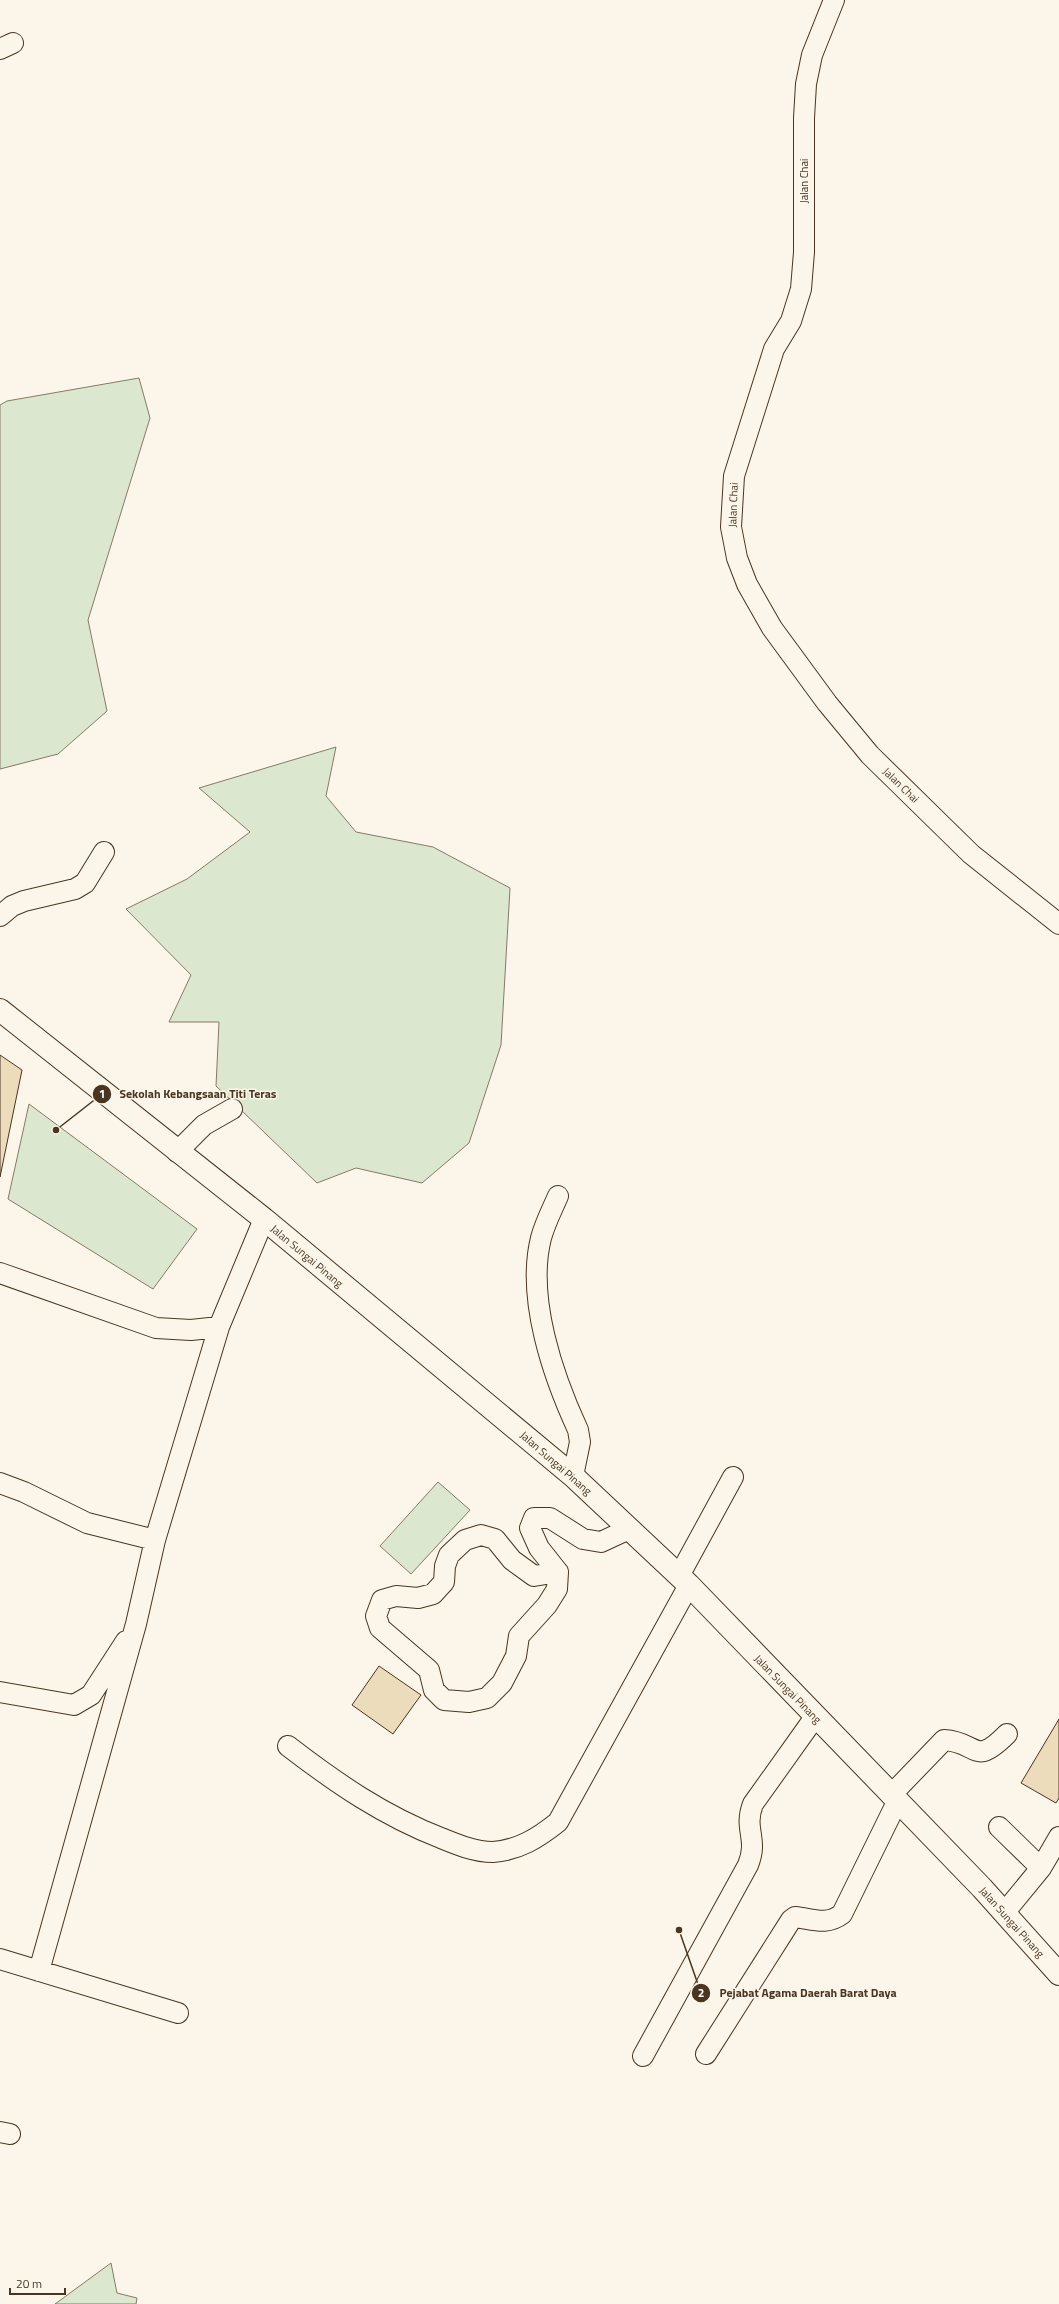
<svg xmlns="http://www.w3.org/2000/svg" width="1059" height="2304" font-family="'Titillium Web',sans-serif">
<rect width="100%" height="100%" fill="#fbf6e9"/>
<path fill="#dce7d0" stroke="#887966" d="M139 378 150 418 88 620 107 711 58 754 0 769V405L7 401Z
M336 747 326 796 356 832 433 847 510 888 501 1045 469 1143 422 1183 356 1168 317 1183 216 1086 219 1022H169L191 975 126 909 187 879 250 832 199 788Z
M29 1104 197 1229 153 1289 8 1199Z
M438 1482 470 1510 411 1574 380 1546Z
M111 2263 117 2293 137 2298 136 2304H55Z"/>
<path fill="#ecdcbc" stroke="#4a3520" d="M0 1055 22 1070 0 1177Z
M379 1666 421 1695 393 1734 352 1705Z
M1059 1719V1798L1056 1803 1021 1783Z"/>
<g fill="none" stroke-linecap="round" stroke-linejoin="round">
<g stroke="#4a3520" stroke-width="22">
<path id="minor" d="M834 0 812 55 806 84 804 118V252L801 289 791 321 774 349 734 476 731 527 737 558 747 584 772 628 827 703 870 755 971 854 1059 924
M0 49 13 43
M0 916 12 906 24 901 75 889 85 883 104 852
M177 1152 204 1125 232 1109
M558 1196C552 1210 545 1223 541 1238 526 1298 553 1376 578 1430L580 1442 573 1476
M0 1273 156 1328 191 1330 219 1327
M0 1483 24 1492 87 1523 155 1540
M558 1572 534 1576 512 1560 495 1539 481 1535 465 1540 449 1555 445 1566 444 1582 433 1594 418 1598 396 1596 382 1600 376 1616 380 1628 429 1670 434 1690 444 1700 469 1702 487 1698 502 1683 516 1656 519 1636 547 1605 557 1589 558 1572 539 1548 530 1528 534 1518H550L583 1539 601 1542 629 1529
M679 1576 733 1477
M0 1692 74 1705 91 1695 126 1641
M288 1746C336 1783 384 1816 441 1838 458 1845 475 1852 493 1852 519 1850 538 1838 558 1822L689 1585
M891 1795 944 1740C979 1742 973 1768 1007 1734
M999 1827 1041 1868
M1004 1913 1041 1868 1059 1837
M0 1959 178 2013
M39 1971 136 1624 155 1540 219 1327 264 1219
M706 2054 791 1920 795 1917C813 1919 826 1926 842 1914L897 1802
M643 2056 748 1865C759 1838 743 1830 753 1804L815 1717
M0 2132 10 2134"/>
</g>
<g stroke="#4a3520" stroke-width="24">
<path id="major" d="M0 1010 264 1219 573 1476 689 1585 982 1888 1059 1974"/>
</g>
<use href="#minor" stroke="#fbf6e9" stroke-width="20"/>
<use href="#major" stroke="#fbf6e9" stroke-width="22"/>
</g>
<g text-anchor="middle" stroke-width="3" stroke-linejoin="round" paint-order="stroke">
<g font-size="11" fill="#4a3520" stroke="#fbf6e9">
<text transform="translate(804 181) rotate(-90)" y="4">Jalan Chai</text>
<text transform="translate(733 505) rotate(-88)" y="4">Jalan Chai</text>
<text transform="translate(901 785) rotate(44)" y="4">Jalan Chai</text>
<text transform="translate(307 1256) rotate(40)" y="4">Jalan Sungai Pinang</text>
<text transform="translate(556 1463) rotate(41)" y="4">Jalan Sungai Pinang</text>
<text transform="translate(788 1689) rotate(46)" y="4">Jalan Sungai Pinang</text>
<text transform="translate(1012 1922) rotate(48)" y="4">Jalan Sungai Pinang</text>
</g>
</g>
<path fill="none" stroke="#4a3520" stroke-width="1.5" d="M56 1130L102 1094M679 1930L701 1993"/>
<g fill="#4a3520" stroke="#fbf6e9" stroke-width="1.5">
<circle cx="56" cy="1130" r="4"/>
<circle cx="679" cy="1930" r="4"/>
<circle cx="102" cy="1094" r="10"/>
<circle cx="701" cy="1993" r="10"/>
</g>
<g font-size="12" text-anchor="middle" font-weight="bold" fill="#fff">
<text x="102" y="1098">1</text>
<text x="701" y="1997">2</text>
</g>
<g font-size="12" text-anchor="middle" font-weight="bold" fill="#4a3520" stroke="#fbf6e9" stroke-width="3" stroke-linejoin="round" paint-order="stroke">
<text x="198" y="1098">Sekolah Kebangsaan Titi Teras</text>
<text x="808" y="1997">Pejabat Agama Daerah Barat Daya</text>
</g>
<path d="M10 2288v6h55v-6" fill="none" stroke="#4a3520" stroke-width="2"/>
<text x="16" y="2288" font-size="12" fill="#4a3520" stroke="#fbf6e9" stroke-width="3" paint-order="stroke">20 m</text>
</svg>
